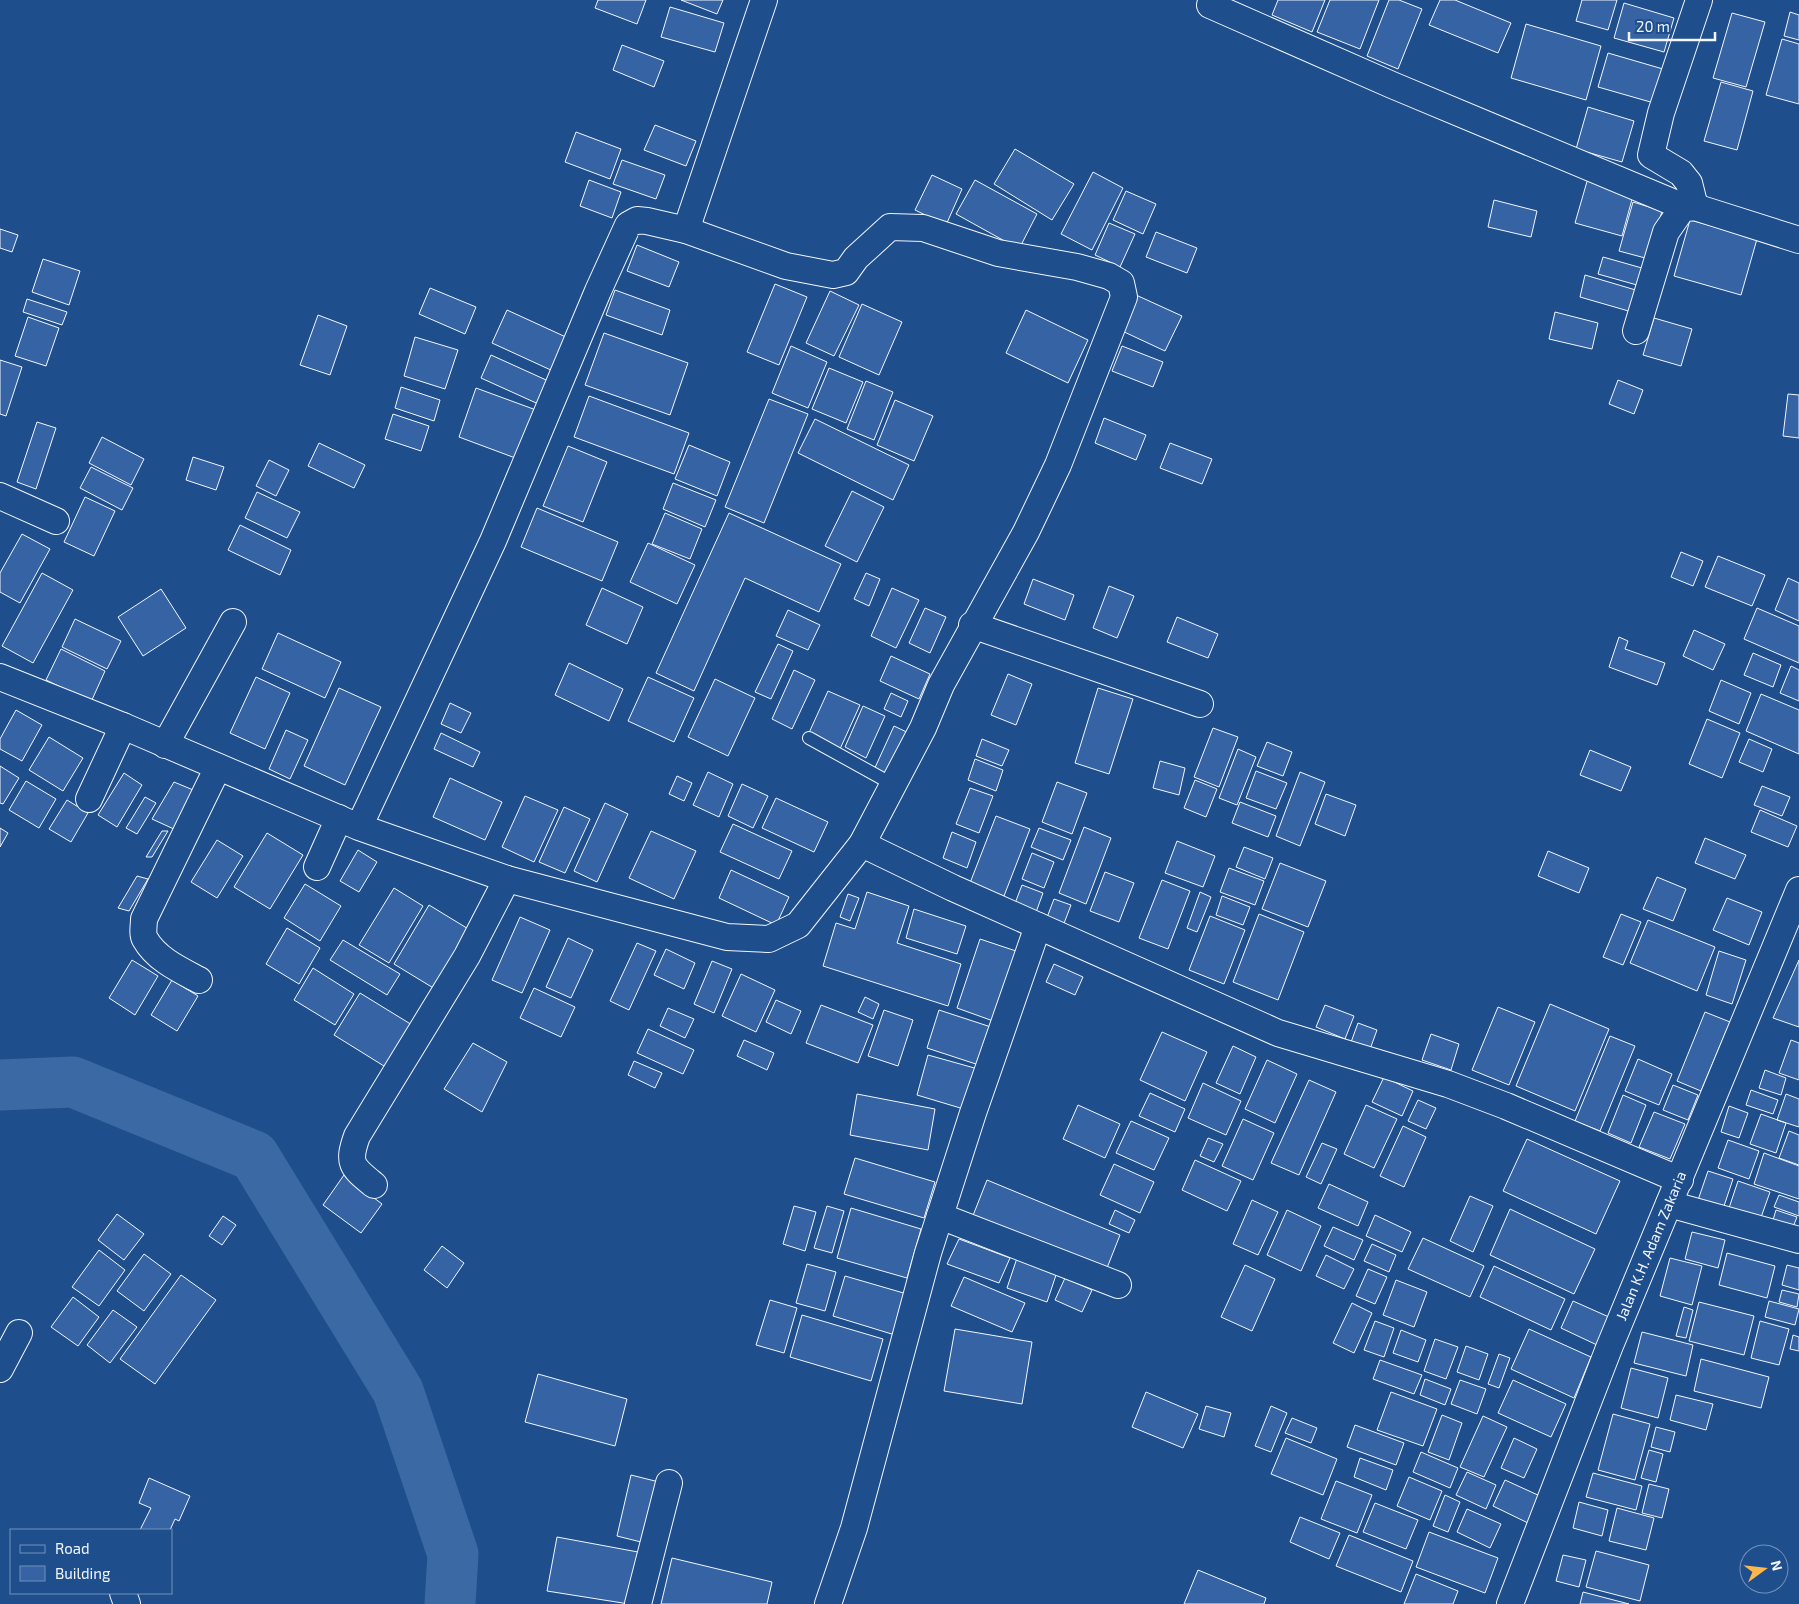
<svg xmlns="http://www.w3.org/2000/svg" width="1799" height="1604" font-family="'Exo 2',sans-serif">
<rect width="100%" height="100%" fill="#1f4e8c"/>
<g fill="none" stroke-linecap="round" stroke-linejoin="round">
<path stroke="#3b69a3" stroke-width="51" d="M0 1085 73 1082 254 1156 398 1391 453 1554 450 1604"/>
</g>
<path fill="#3563a3" stroke="#f2f6ff" d="M598 0H646L637 24 595 8Z
M681 0H723L717 14Z
M1278 0H1325L1312 32 1272 15Z
M1330 0H1379L1360 49 1317 32Z
M1389 0H1399L1422 9 1398 69 1367 56Z
M1440 0H1455L1511 23 1498 53 1429 25Z
M1582 0H1617L1608 30 1576 21Z
M1624 3 1674 18 1664 52 1614 38Z
M670 7 724 23 715 52 661 37Z
M1790 12 1799 15V40L1784 36Z
M1732 13 1765 22 1746 87 1713 78Z
M1526 24 1601 46 1586 100 1511 78Z
M1782 39 1799 44V104L1766 95Z
M622 45 664 61 654 87 613 70Z
M1608 53 1663 69 1654 103 1598 87Z
M1721 82 1753 91 1737 150 1704 141Z
M1588 107 1634 121 1622 162 1576 149Z
M655 125 696 141 686 166 644 150Z
M576 132 621 149 610 179 565 162Z
M1015 149 1074 184 1052 220 994 184Z
M622 160 665 175 656 199 613 184Z
M1093 172 1123 188 1092 250 1061 234Z
M932 175 962 189 946 225 915 210Z
M1588 178 1634 192 1622 236 1575 223Z
M589 180 621 192 612 218 580 206Z
M975 180 1037 214 1019 249 956 214Z
M1126 191 1156 204 1143 234 1113 220Z
M1494 200 1537 211 1531 237 1488 227Z
M1633 202 1662 211 1649 259 1619 251Z
M1690 220 1757 239 1741 295 1674 276Z
M1109 223 1135 234 1120 267 1095 255Z
M0 229 18 235 12 252 0 248Z
M1156 232 1197 248 1187 273 1146 257Z
M637 245 679 262 669 287 627 271Z
M1603 257 1649 270 1644 287 1598 274Z
M43 259 80 271 69 305 32 292Z
M1585 275 1639 291 1632 312 1580 297Z
M775 284 807 297 779 365 747 352Z
M430 288 476 307 465 334 419 314Z
M615 290 670 310 662 335 606 315Z
M830 291 859 305 834 356 806 343Z
M1136 295 1182 316 1165 351 1120 330Z
M27 299 67 312 62 325 23 312Z
M862 304 902 322 879 375 839 357Z
M507 310 568 338 553 371 492 343Z
M1026 310 1088 340 1068 383 1006 353Z
M1555 312 1598 323 1592 349 1549 339Z
M318 315 347 326 330 375 300 365Z
M28 317 59 328 46 366 15 356Z
M1654 318 1692 329 1681 366 1643 355Z
M604 333 688 363 670 415 585 385Z
M415 337 458 350 445 389 404 376Z
M791 346 827 362 808 408 772 393Z
M1122 346 1163 362 1153 387 1112 371Z
M491 355 555 384 545 407 481 378Z
M0 360 22 367 6 416 0 414Z
M829 368 863 382 846 423 812 409Z
M1618 380 1643 390 1634 414 1609 404Z
M866 381 893 392 874 440 847 429Z
M401 387 440 400 434 421 395 408Z
M476 388 536 410 518 459 459 437Z
M1788 394 1799 395V438L1783 436Z
M589 396 689 433 674 474 574 437Z
M769 399 808 414 764 523 725 507Z
M895 400 933 416 914 461 877 445Z
M393 414 429 426 421 451 385 439Z
M1104 418 1146 435 1136 460 1095 443Z
M815 419 909 465 893 500 798 453Z
M37 422 56 428 36 489 17 482Z
M102 437 144 459 131 485 89 463Z
M319 443 365 465 354 488 308 466Z
M1170 443 1212 459 1202 484 1160 468Z
M689 445 730 462 717 496 675 479Z
M568 446 607 462 583 522 543 506Z
M193 457 224 467 216 490 186 480Z
M269 460 289 470 276 496 256 486Z
M91 467 133 488 122 510 80 488Z
M673 483 716 500 705 527 663 509Z
M852 491 884 507 857 562 825 546Z
M257 492 300 512 287 538 245 518Z
M85 497 115 511 94 556 64 542Z
M537 508 618 542 602 581 521 547Z
M665 513 702 529 690 559 652 544Z
M729 513 841 564 819 612 745 578 694 691 656 673Z
M240 525 291 550 280 575 228 550Z
M22 534 50 549 20 603 0 592V573Z
M648 543 695 565 677 604 630 582Z
M1681 552 1703 561 1693 586 1671 577Z
M1718 556 1765 575 1752 606 1705 587Z
M42 573 73 590 33 663 2 646Z
M866 573 880 579 869 606 854 599Z
M1788 578 1799 583V621L1775 610Z
M1033 579 1074 595 1065 620 1024 604Z
M1109 586 1134 596 1117 638 1093 628Z
M602 588 643 607 627 644 586 625Z
M892 588 919 600 896 648 871 636Z
M161 589 186 628 143 656 118 617Z
M925 608 946 617 930 653 909 643Z
M1757 608 1799 626V663L1744 639Z
M788 610 820 625 808 650 776 636Z
M1177 617 1218 634 1208 658 1167 642Z
M75 619 121 641 107 669 62 647Z
M1694 630 1725 644 1713 670 1683 656Z
M278 633 341 662 325 698 262 669Z
M1619 637 1628 641 1625 649 1665 663 1657 685 1609 667Z
M778 644 793 651 771 699 755 692Z
M61 649 105 671 91 702 46 680Z
M1753 653 1781 665 1773 687 1744 675Z
M891 656 930 674 919 699 880 681Z
M569 663 623 689 609 721 555 695Z
M1791 666 1799 670V701L1780 693Z
M794 670 815 680 792 729 772 719Z
M1008 674 1032 684 1016 725 991 715Z
M256 677 290 693 265 749 230 733Z
M648 677 694 698 674 742 628 721Z
M715 679 755 698 728 756 688 737Z
M1721 680 1751 693 1739 724 1709 711Z
M339 688 381 707 345 785 304 766Z
M1098 688 1133 699 1109 774 1075 763Z
M828 691 860 705 840 749 808 735Z
M891 693 908 701 901 717 884 709Z
M1761 694 1799 710V754L1746 731Z
M450 703 471 713 461 733 441 724Z
M863 706 885 716 866 758 845 747Z
M16 710 42 725 22 761 0 749V739Z
M1707 719 1740 733 1722 778 1689 764Z
M894 726 915 736 894 781 873 772Z
M1213 728 1238 737 1219 787 1194 777Z
M286 730 308 740 290 779 269 769Z
M441 733 480 752 473 767 434 749Z
M49 737 83 758 63 791 29 770Z
M982 739 1009 750 1002 766 976 756Z
M1749 739 1772 749 1763 772 1739 762Z
M1267 742 1292 752 1283 776 1257 766Z
M1238 749 1256 757 1237 805 1219 798Z
M1590 750 1631 767 1621 791 1580 775Z
M975 759 1003 770 996 791 968 780Z
M1160 761 1185 768 1179 795 1153 788Z
M0 766 19 778 3 804 0 803Z
M1256 771 1287 783 1276 809 1246 798Z
M708 772 733 784 719 817 693 805Z
M1300 772 1325 782 1300 846 1276 836Z
M124 773 142 785 117 827 98 815Z
M677 776 692 783 684 801 669 794Z
M450 778 502 802 485 840 433 817Z
M1195 780 1217 789 1206 817 1184 808Z
M26 781 56 799 39 828 9 810Z
M174 782 198 792 176 830 152 819Z
M1057 782 1087 793 1072 834 1042 822Z
M742 784 768 796 753 828 728 816Z
M1762 786 1790 797 1782 816 1754 805Z
M970 788 993 796 979 833 956 824Z
M1326 794 1356 805 1345 836 1315 824Z
M525 796 558 810 534 862 502 847Z
M145 797 156 803 137 834 126 828Z
M776 798 828 822 814 852 762 828Z
M67 800 88 813 71 842 49 829Z
M1240 802 1276 816 1268 837 1232 823Z
M605 803 628 814 597 882 574 871Z
M564 807 590 819 565 873 539 862Z
M1760 810 1797 826 1788 847 1751 832Z
M996 816 1030 829 1004 896 970 883Z
M733 824 792 851 779 879 720 852Z
M1084 827 1111 838 1086 904 1059 893Z
M0 828 8 833 0 847Z
M1039 828 1071 840 1063 860 1031 847Z
M162 831H168L152 857H146Z
M651 831 696 851 674 899 629 878Z
M952 832 976 842 967 868 943 858Z
M267 833 303 855 270 909 234 887Z
M1705 838 1746 855 1735 879 1695 863Z
M217 840 243 856 217 898 191 882Z
M1177 841 1215 856 1203 887 1165 873Z
M1244 847 1273 858 1265 879 1236 867Z
M358 850 377 862 359 892 340 881Z
M1548 851 1589 868 1579 893 1538 876Z
M1032 853 1054 862 1044 888 1022 879Z
M1280 863 1326 881 1308 927 1262 909Z
M1229 868 1264 881 1255 905 1220 892Z
M731 870 789 897 776 925 719 898Z
M1105 872 1134 883 1119 922 1090 911Z
M137 876 148 879 129 911 118 908Z
M1657 877 1686 889 1673 921 1643 909Z
M1162 880 1190 891 1168 949 1139 938Z
M305 884 341 906 320 941 284 918Z
M1022 885 1043 893 1035 915 1014 906Z
M394 888 423 906 389 963 359 945Z
M867 892 909 906 897 943 961 964 948 1006 823 966 836 923 855 929Z
M1200 892 1211 897 1197 932 1187 928Z
M848 894 859 898 850 921 840 917Z
M1222 896 1250 907 1243 925 1216 915Z
M1727 898 1762 912 1749 945 1713 930Z
M1054 899 1071 905 1063 926 1046 920Z
M429 905 470 930 435 989 394 964Z
M914 909 966 926 957 954 906 938Z
M1259 914 1304 932 1278 1000 1233 982Z
M1621 914 1641 922 1623 965 1603 957Z
M1210 916 1245 930 1224 984 1189 970Z
M520 917 550 930 522 993 492 980Z
M1648 920 1715 947 1697 991 1630 963Z
M287 928 320 948 299 984 266 964Z
M568 938 593 950 571 998 546 987Z
M980 939 1019 952 996 1022 957 1008Z
M343 940 400 974 387 995 330 960Z
M637 943 656 951 629 1010 610 1001Z
M666 949 695 963 684 989 654 975Z
M1719 951 1746 960 1732 1004 1706 995Z
M132 960 158 976 135 1015 109 998Z
M1799 960V1027L1773 1018Z
M712 961 732 969 714 1013 694 1004Z
M1054 964 1083 977 1075 995 1046 982Z
M313 968 354 994 335 1025 294 1000Z
M741 974 775 990 756 1032 722 1016Z
M172 980 198 996 177 1031 151 1015Z
M534 988 575 1007 561 1037 520 1018Z
M360 993 417 1028 392 1071 334 1035Z
M865 997 879 1004 873 1019 858 1012Z
M776 1000 801 1011 791 1034 766 1022Z
M1550 1004 1609 1029 1575 1111 1516 1086Z
M821 1005 873 1025 858 1063 806 1043Z
M1325 1005 1354 1016 1345 1039 1316 1027Z
M1498 1007 1535 1022 1509 1085 1472 1070Z
M668 1008 694 1019 685 1038 660 1026Z
M884 1010 913 1020 898 1066 868 1056Z
M939 1010 994 1028 982 1066 927 1048Z
M1705 1012 1730 1022 1701 1091 1677 1081Z
M1358 1023 1377 1030 1369 1052 1350 1045Z
M648 1029 694 1050 683 1074 637 1053Z
M1162 1032 1207 1052 1185 1101 1140 1080Z
M1431 1034 1459 1044 1451 1070 1422 1060Z
M1610 1036 1635 1046 1600 1131 1575 1121Z
M744 1040 774 1053 767 1070 737 1056Z
M1791 1040 1799 1043V1080L1779 1073Z
M473 1043 507 1062 482 1112 444 1089Z
M1233 1046 1256 1057 1240 1094 1216 1083Z
M928 1055 978 1069 967 1110 917 1095Z
M1638 1059 1672 1074 1659 1105 1625 1091Z
M1267 1060 1297 1074 1275 1123 1245 1109Z
M634 1061 662 1073 655 1088 628 1075Z
M1765 1070 1786 1078 1781 1095 1759 1088Z
M1384 1077 1413 1091 1402 1116 1372 1102Z
M1309 1080 1336 1092 1299 1175 1271 1163Z
M1203 1083 1241 1101 1226 1135 1188 1118Z
M1673 1085 1698 1095 1688 1120 1663 1110Z
M1751 1090 1778 1100 1773 1114 1746 1105Z
M1150 1093 1185 1109 1175 1132 1139 1116Z
M857 1094 935 1109 928 1150 850 1135Z
M1786 1094 1799 1099V1127L1777 1120Z
M1623 1095 1646 1105 1631 1143 1608 1133Z
M1418 1100 1436 1108 1426 1129 1408 1121Z
M1078 1105 1120 1124 1105 1158 1063 1139Z
M1366 1105 1397 1119 1374 1168 1344 1154Z
M1729 1106 1748 1113 1739 1138 1721 1132Z
M1654 1112 1685 1124 1670 1159 1639 1147Z
M1761 1114 1786 1123 1776 1153 1750 1144Z
M1243 1119 1274 1133 1253 1180 1222 1166Z
M1131 1121 1169 1138 1154 1170 1116 1153Z
M1403 1126 1426 1137 1404 1187 1380 1176Z
M1789 1131 1799 1135V1165L1779 1158Z
M1208 1138 1223 1144 1214 1162 1200 1156Z
M1527 1139 1620 1181 1596 1234 1503 1191Z
M1728 1140 1759 1151 1749 1179 1718 1168Z
M1322 1143 1337 1149 1321 1184 1306 1177Z
M1764 1153 1799 1166V1199L1754 1184Z
M855 1158 935 1182 924 1218 844 1194Z
M1195 1160 1241 1181 1227 1211 1182 1190Z
M1114 1164 1154 1182 1140 1213 1100 1195Z
M1708 1171 1733 1179 1722 1212 1697 1203Z
M344 1175 382 1204 361 1233 323 1205Z
M987 1180 1120 1235 1105 1273 972 1218Z
M1738 1181 1770 1192 1759 1223 1728 1211Z
M1329 1184 1368 1202 1358 1226 1318 1208Z
M1779 1195 1799 1202V1216L1774 1207Z
M1470 1196 1493 1206 1473 1252 1450 1241Z
M1252 1200 1278 1212 1258 1255 1233 1244Z
M794 1206 816 1212 805 1251 783 1244Z
M827 1206 844 1211 832 1253 814 1248Z
M851 1208 921 1229 907 1278 837 1258Z
M1510 1209 1595 1249 1574 1294 1490 1255Z
M1115 1210 1135 1220 1129 1233 1109 1224Z
M1287 1210 1321 1226 1301 1271 1267 1255Z
M1776 1210 1797 1217 1789 1237 1770 1230Z
M117 1214 144 1234 124 1260 98 1240Z
M1375 1215 1411 1232 1402 1252 1366 1236Z
M223 1216 236 1225 222 1245 209 1236Z
M1333 1227 1363 1240 1354 1260 1324 1246Z
M1692 1232 1725 1240 1718 1268 1685 1259Z
M1423 1238 1484 1266 1470 1297 1408 1269Z
M959 1239 1010 1258 999 1283 947 1264Z
M1372 1244 1396 1255 1389 1272 1364 1261Z
M442 1246 464 1263 447 1288 424 1270Z
M99 1250 125 1270 99 1306 72 1287Z
M1727 1253 1775 1266 1767 1298 1719 1285Z
M144 1254 171 1274 144 1311 117 1291Z
M1326 1255 1354 1269 1344 1289 1316 1276Z
M1017 1258 1057 1272 1047 1302 1007 1288Z
M1670 1258 1702 1266 1692 1305 1660 1296Z
M807 1264 836 1272 825 1311 796 1303Z
M1245 1265 1275 1279 1252 1331 1221 1317Z
M1787 1265 1799 1268V1290L1782 1285Z
M1494 1266 1565 1299 1551 1330 1480 1297Z
M1368 1269 1387 1277 1375 1304 1356 1296Z
M181 1275 216 1300 155 1384 120 1359Z
M845 1276 907 1294 895 1335 833 1316Z
M964 1277 1025 1303 1012 1332 951 1306Z
M1065 1278 1092 1290 1082 1312 1055 1300Z
M1396 1280 1427 1292 1414 1327 1383 1315Z
M1782 1290 1799 1294 1797 1307 1779 1302Z
M73 1297 99 1317 78 1346 51 1327Z
M770 1300 797 1308 784 1353 756 1345Z
M1573 1301 1609 1317 1597 1345 1561 1328Z
M1769 1301 1799 1309 1795 1325 1765 1317Z
M1699 1302 1754 1316 1744 1355 1689 1341Z
M1352 1303 1372 1313 1354 1353 1333 1343Z
M1684 1307 1693 1310 1686 1338 1676 1336Z
M113 1310 137 1327 110 1363 87 1345Z
M802 1315 883 1339 871 1381 790 1357Z
M1375 1321 1394 1328 1384 1357 1364 1350Z
M1760 1321 1789 1329 1779 1365 1751 1358Z
M955 1329 1032 1342 1022 1404 944 1391Z
M1529 1329 1591 1357 1574 1398 1511 1369Z
M1401 1330 1426 1340 1418 1362 1393 1353Z
M1642 1332 1693 1345 1686 1376 1634 1363Z
M1793 1335 1799 1337V1351L1790 1349Z
M1435 1339 1458 1347 1446 1379 1424 1371Z
M1466 1346 1488 1354 1479 1380 1457 1372Z
M1499 1354 1510 1358 1499 1388 1488 1384Z
M1701 1359 1769 1377 1761 1408 1694 1391Z
M1380 1360 1422 1375 1414 1394 1373 1379Z
M1631 1368 1668 1378 1658 1418 1621 1408Z
M538 1374 627 1399 615 1446 525 1422Z
M1425 1379 1451 1389 1445 1405 1420 1395Z
M1460 1380 1486 1389 1477 1414 1451 1404Z
M1513 1380 1566 1404 1551 1437 1498 1413Z
M1146 1392 1198 1414 1183 1448 1132 1427Z
M1391 1392 1437 1409 1423 1446 1377 1430Z
M1676 1395 1713 1404 1706 1430 1670 1420Z
M1206 1406 1231 1413 1224 1437 1199 1429Z
M1271 1406 1287 1413 1271 1452 1255 1446Z
M1613 1414 1650 1424 1635 1480 1598 1470Z
M1442 1415 1462 1423 1449 1460 1428 1452Z
M1483 1416 1507 1427 1484 1477 1460 1467Z
M1292 1418 1317 1428 1311 1443 1285 1433Z
M1355 1425 1404 1443 1396 1465 1347 1447Z
M1656 1427 1675 1432 1670 1452 1651 1447Z
M1286 1438 1337 1459 1323 1495 1271 1474Z
M1514 1438 1537 1449 1524 1478 1501 1468Z
M1649 1450 1663 1454 1656 1482 1641 1478Z
M1421 1452 1458 1468 1450 1488 1413 1472Z
M1360 1458 1393 1470 1386 1490 1354 1477Z
M1467 1472 1496 1485 1486 1509 1456 1495Z
M1593 1473 1642 1486 1636 1510 1586 1497Z
M631 1475 663 1483 649 1544 617 1536Z
M1409 1477 1442 1491 1430 1520 1397 1506Z
M149 1478 190 1496 179 1521 175 1519 170 1530H140L151 1508 139 1503Z
M1505 1480 1540 1496 1528 1523 1493 1506Z
M1336 1481 1372 1495 1357 1533 1321 1519Z
M1649 1484 1669 1489 1662 1518 1642 1513Z
M1445 1495 1460 1502 1448 1532 1433 1526Z
M1579 1502 1608 1510 1602 1536 1573 1528Z
M1375 1503 1418 1520 1406 1549 1363 1532Z
M1617 1508 1654 1518 1646 1550 1609 1541Z
M1467 1509 1501 1524 1490 1548 1457 1532Z
M1300 1517 1340 1533 1329 1559 1290 1542Z
M1429 1532 1498 1558 1485 1593 1416 1567Z
M1349 1535 1413 1561 1401 1592 1336 1566Z
M557 1537 638 1552 629 1604 547 1591Z
M1596 1551 1649 1565 1640 1601 1586 1587Z
M1563 1555 1586 1560 1579 1587 1556 1581Z
M672 1558 772 1582 767 1604H661Z
M1198 1570 1266 1598 1264 1604H1184Z
M1416 1574 1458 1591 1453 1604H1404Z
M1583 1592 1629 1604H1580Z"/>
<g fill="none" stroke-linecap="round" stroke-linejoin="round">
<g stroke="#f2f6ff" stroke-width="14">
<path id="service" d="M809 738 894 785"/>
</g>
<g stroke="#f2f6ff" stroke-width="28">
<g id="minor">
<path d="M1210 5 1392 85 1684 207"/>
<path d="M1695 207 1689 183 1681 173 1651 155 1661 113 1699 0"/>
<path d="M686 230 764 0"/>
<path d="M1636 331 1666 232 1682 209 1695 207 1799 240"/>
<path d="M0 496 56 521"/>
<path d="M972 625 1200 704"/>
<path d="M0 677 123 726 359 827 507 879 727 937 769 939 798 925 862 844 923 728 941 685 1026 532 1058 465 1124 297 1121 283 1109 276 1077 267 998 253 923 228 890 227 856 258 846 272 833 275 786 266 686 230 647 221 637 220 628 225 598 291 493 541 359 827"/>
<path d="M165 745 233 622"/>
<path d="M89 799 123 726"/>
<path d="M862 844 953 888 1278 1033 1448 1084 1506 1106 1680 1180"/>
<path d="M317 867 339 818"/>
<path d="M199 980C180 970 156 959 145 939 142 934 144 925 144 919L218 767"/>
<path d="M374 1185C352 1167 347 1164 357 1136L467 956 507 879"/>
<path d="M1669 1204 1799 1240"/>
<path d="M940 1216 1118 1285"/>
<path d="M0 1369 19 1333"/>
<path d="M123 1593 127 1604"/>
<path d="M638 1604 669 1483"/>
<path d="M828 1604 854 1528 928 1253 973 1113 1038 926"/>
<path id="s1" d="M1510 1604 1609 1348 1799 890"/>
</g>
</g>
<use href="#service" stroke="#1f4e8c" stroke-width="12"/>
<use href="#minor" stroke="#1f4e8c" stroke-width="26"/>
</g>
<g text-anchor="middle" stroke-width="4" stroke-linejoin="round" paint-order="stroke">
<g font-size="15" fill="#f2f6ff" stroke="#1f4e8c">
<text dy="5" stroke="none"><textPath href="#s1" startOffset="385">Jalan K.H. Adam Zakaria</textPath></text>
</g>
</g>
<rect x="10" y="1529" width="162" height="65" fill="#1f4e8c" stroke="#7391ba"/>
<rect x="20" y="1545" width="25" height="8" fill="#1f4e8c" stroke="#7391ba"/>
<text x="55" y="1554" font-size="15" fill="#f2f6ff">Road</text>
<rect x="20" y="1566" width="25" height="15" fill="#3563a3" stroke="#7391ba"/>
<text x="55" y="1579" font-size="15" fill="#f2f6ff">Building</text>
<g transform="translate(1764 1569) rotate(75)"><circle r="24" fill="#1f4e8c" stroke="#7391ba"/>
<path d="M0-4L9 19L0 12L-9 19Z" fill="#ffb74d"/>
<text y="-8" font-size="14" font-weight="bold" text-anchor="middle" fill="#f2f6ff">N</text>
</g>
<path d="M1629 32v8h86v-8" fill="none" stroke="#f2f6ff" stroke-width="2.5"/>
<text x="1636" y="32" font-size="15" fill="#f2f6ff" stroke="#1f4e8c" stroke-width="4" paint-order="stroke">20 m</text>
</svg>
